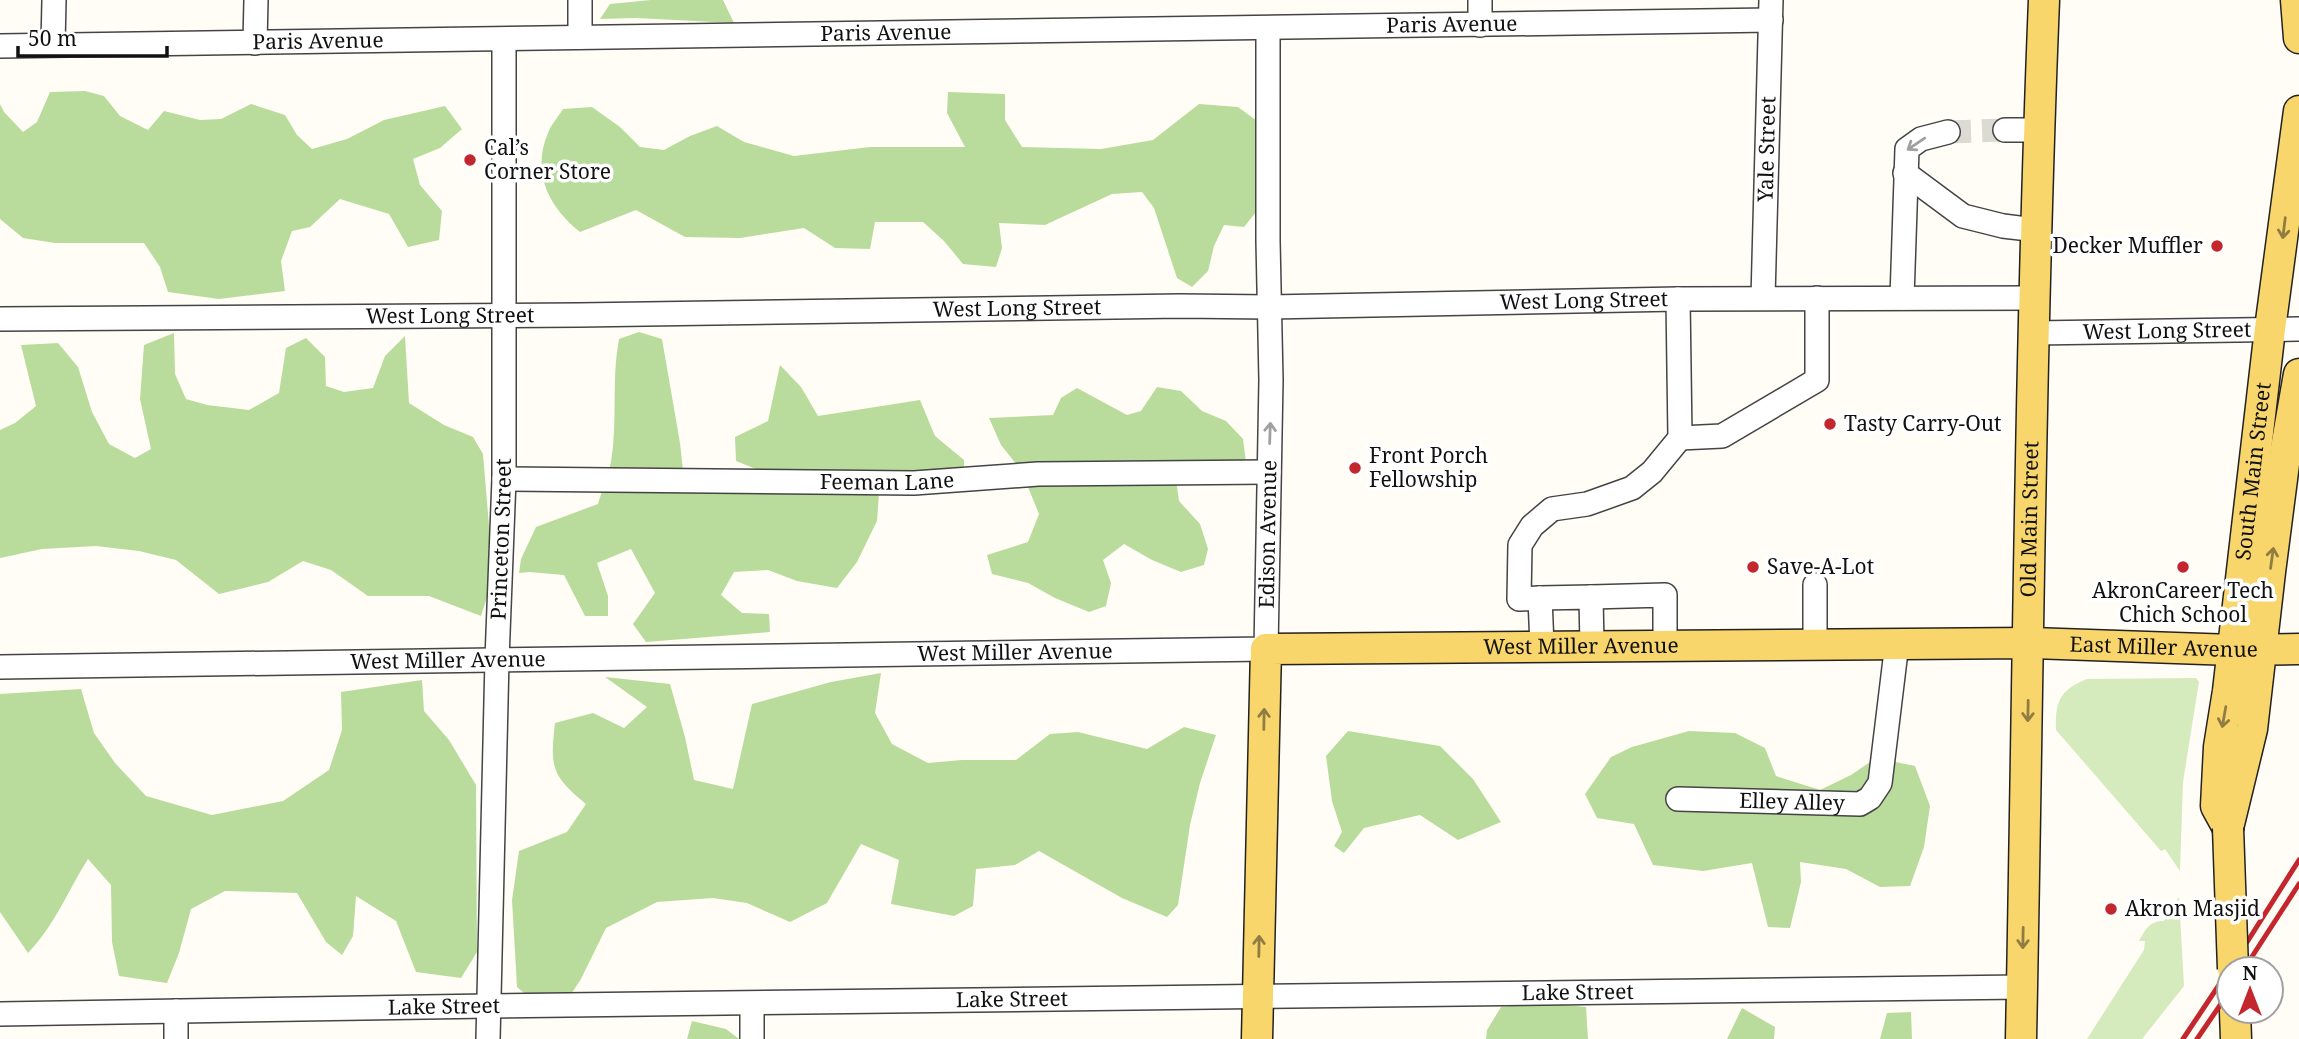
<svg xmlns="http://www.w3.org/2000/svg" width="2299" height="1039" font-family="'Noto Serif',serif">
<rect width="100%" height="100%" fill="#fffdf5"/>
<path fill="#d5ebbd" d="M2196 678 2199 682 2183 782 2180 871 2165 849 2161 851 2056 730C2055 701 2060 690 2087 679Z
M2179 897 2184 986 2142 1039H2087L2144 950 2145 941H2139C2146 929 2149 921 2164 921Z"/>
<path fill="#b9dc9c" d="M651 0H723L734 23 636 18 600 19 610 4Z
M85 91 104 96 120 116 148 130 164 111 200 120 221 119 251 104 285 115 297 135 312 149 347 139 384 120 445 106 462 129 440 148 413 159 420 185 442 211 439 240 408 247 389 214 340 199 310 227 292 231 281 261 285 291 219 299 168 292 160 267 144 243H55L23 238 0 219V104L4 112 23 132 37 122 50 92Z
M948 92 1005 94V120L1022 147 1101 149 1153 140 1199 104 1238 107 1257 121 1260 207 1244 227 1224 225 1214 246 1208 271 1192 287 1177 278 1154 208 1142 192 1112 194 1045 225 999 223 1002 248 996 267 963 264 944 241 923 222H875L870 249 835 248 804 228 740 238 685 237 636 210 580 232C549 207 531 173 548 133 551 125 558 117 563 109L592 107 620 127 640 147 664 150 690 136 717 126 744 142 794 156 870 147H965L947 113Z
M639 332 662 339 680 443 685 488 718 493H791L798 472 756 469 736 461 735 437 768 421 780 365 801 387 818 416 920 400 935 436 964 460V469L879 493 877 521 857 562 837 588 797 581 768 570 734 572 721 595 742 613 769 614 770 632 646 642 633 624 655 593 631 549 597 563 608 596V616H585L564 575 529 572 519 573 521 559 536 527 598 504C602 490 608 476 611 462 618 421 611 380 619 339Z
M174 333 175 374 186 399 207 405 249 410 279 393 286 348 306 338 325 357 326 386 344 392 373 388 385 356 405 336 409 403 444 425 473 437 483 454 490 538 488 594 481 616 429 596H368L331 570 303 561 268 582 219 594 176 560 139 551 96 546 42 549 0 558V430L15 423 36 406 21 345 58 343 78 367 92 412 109 444 135 458 151 449 140 399 144 345Z
M1157 387 1181 391 1202 411 1226 421 1243 439 1246 462 1175 473 1179 501 1200 524 1208 549 1204 565 1181 572 1152 560 1124 544 1103 560 1111 583 1106 606 1089 612 1055 598 1028 583 992 574 987 555 1028 542 1039 514 1021 470 1001 445 989 418 1053 415 1061 398 1077 388 1127 415 1141 411Z
M881 673 875 713 892 744 928 763 962 760H1016L1050 734 1078 732 1147 749 1184 727 1216 735 1200 783 1190 825 1178 905 1167 917 1122 898 1039 851 1015 865 976 869 973 906 954 916 891 904 899 860 861 844 827 903 790 922 747 903 713 898 657 902 606 928 581 979 564 1005 529 997 517 987 512 900 519 851 567 832 586 804C551 775 550 767 555 723L593 713 624 728 647 707 605 677 670 684 685 737 694 780 733 789 752 704 831 682Z
M422 680 424 711 449 740 476 785 477 952 461 978 416 972 396 921 356 896 353 936 342 955 326 942 297 893 225 891 191 909 179 953 167 983 119 976 112 942 111 885 88 859C67 892 57 922 28 953L0 912V694L81 689 94 733 115 763 146 796 212 815 283 801 329 770 342 730 341 692Z
M1348 731 1440 746 1473 779 1501 822 1458 840 1420 815 1364 828 1344 853 1334 846 1342 832 1332 801 1326 756Z
M1689 731 1735 733 1765 748 1776 776 1820 790 1851 775 1876 758 1915 766 1930 806 1924 847 1910 886 1880 887 1846 869 1800 862 1801 882 1790 928 1768 927 1752 863 1703 871 1653 865 1634 824 1597 818 1585 794 1611 757 1632 747Z
M1543 1003 1586 1007 1588 1039H1486L1487 1030 1501 1007Z
M1742 1008 1775 1027 1774 1039H1727Z
M1911 1012 1912 1039H1880L1887 1013Z
M692 1021 726 1029 739 1039H687Z"/>
<g fill="none" stroke-linecap="round" stroke-linejoin="round">
<path stroke="#dbdad3" stroke-width="23" stroke-dasharray="23 11" stroke-linecap="butt" d="M1948 132 2005 130"/>
<g stroke="#444" stroke-width="26">
<g id="minor">
<path d="M580 0V37"/>
<path d="M1480 25V0"/>
<path d="M255 43 256 0"/>
<path d="M53 45 54 0"/>
<path id="s1" d="M0 46 1771 20"/>
<path d="M2005 130H2039"/>
<path d="M1905 173 1963 216 2003 226 2036 230"/>
<path id="s2" d="M1763 298 1771 0"/>
<path d="M1902 298 1907 149 1921 139 1948 132"/>
<path id="s3" d="M0 319 579 315 1180 306 1270 307 1678 299 2035 298"/>
<path id="s4" d="M2034 333 2299 329"/>
<path d="M1680 438 1722 436 1817 380V298"/>
<path id="s5" d="M504 479 914 483 1038 474 1269 472"/>
<path d="M1815 585V644"/>
<path d="M1591 597 1665 595V645"/>
<path d="M1540 598 1591 597 1592 646"/>
<path d="M1542 646 1540 598 1519 599 1520 545 1532 526 1552 509 1587 504 1632 488 1652 472 1680 438 1678 299"/>
<path id="s6" d="M0 667 1266 649 1271 380 1268 241V29"/>
<path id="s7" d="M1678 799 1860 804 1870 798 1880 783 1897 643"/>
<path d="M752 1004V1039"/>
<path d="M176 1011V1039"/>
<path id="s8" d="M0 1014 488 1006 2022 987"/>
<path id="s9" d="M488 1039 497 659 504 479V39"/>
</g>
</g>
<g stroke="#222" stroke-width="33">
<g id="major">
<path d="M2296 0 2299 38"/>
<path id="s10" d="M2228 828 2216 806 2219 747 2228 691 2270 329 2299 111"/>
<path d="M2228 828 2252 729 2270 572 2286 448 2299 374"/>
<path d="M2235 1011 2236 1039"/>
<path id="s11" d="M1257 1039 1266 649 2029 643 2233 650 2299 649"/>
<path id="s12" d="M2021 1039C2028 693 2030 346 2044 0"/>
</g>
</g>
<use href="#minor" stroke="#fff" stroke-width="23"/>
<use href="#major" stroke="#f9d66b" stroke-width="30"/>
<path stroke="#c4262e" stroke-width="5" d="M2230 969 2299 860
M2244 969 2299 884
M2183 1039 2229 970
M2197 1039 2229 992"/>
<g stroke="#222" stroke-width="33" stroke-linecap="butt">
<path id="major-bridge" d="M2228 828 2233 969"/>
</g>
<use href="#major-bridge" stroke="#f9d66b" stroke-width="30"/>
</g>
<defs><path id="oneway-shaft" d="M-6 0H5M1.5-3L5.5 0L1.5 3" fill="none" stroke-width="1.6" stroke-linecap="round" stroke-linejoin="round" transform="scale(1.75)"/></defs>
<g stroke="#a0a0a0">
<use href="#oneway-shaft" transform="translate(1916 144) rotate(146)"/>
<use href="#oneway-shaft" transform="translate(1270 433) rotate(-88)"/>
</g>
<g stroke="#917d42">
<use href="#oneway-shaft" transform="translate(2284 228) rotate(97)"/>
<use href="#oneway-shaft" transform="translate(2272 558) rotate(-82)"/>
<use href="#oneway-shaft" transform="translate(2028 711) rotate(91)"/>
<use href="#oneway-shaft" transform="translate(2224 717) rotate(100)"/>
<use href="#oneway-shaft" transform="translate(1264 719) rotate(-89)"/>
<use href="#oneway-shaft" transform="translate(2023 938) rotate(91)"/>
<use href="#oneway-shaft" transform="translate(1259 946) rotate(-89)"/>
</g>
<g fill="#c4262e" stroke="#fff" stroke-width="2.5">
<circle cx="470" cy="160" r="7"/>
<circle cx="2217" cy="246" r="7"/>
<circle cx="1830" cy="424" r="7"/>
<circle cx="1355" cy="468" r="7"/>
<circle cx="1753" cy="567" r="7"/>
<circle cx="2183" cy="567" r="7"/>
<circle cx="2111" cy="909" r="7"/>
</g>
<g text-anchor="middle" stroke-width="7" stroke-linejoin="round" paint-order="stroke">
<g font-size="21" fill="#111" stroke="#fff">
<text dy="7" stroke="none"><textPath href="#s1" startOffset="1452">Paris Avenue</textPath></text>
<text dy="7" stroke="none"><textPath href="#s1" startOffset="886">Paris Avenue</textPath></text>
<text dy="7" stroke="none"><textPath href="#s1" startOffset="318">Paris Avenue</textPath></text>
<text dy="7" stroke="none"><textPath href="#s2" startOffset="149">Yale Street</textPath></text>
<text dy="7" stroke="none"><textPath href="#s3" startOffset="1584">West Long Street</textPath></text>
<text dy="7" stroke="none"><textPath href="#s3" startOffset="1017">West Long Street</textPath></text>
<text dy="7" stroke="none"><textPath href="#s3" startOffset="450">West Long Street</textPath></text>
<text dy="7" stroke="none"><textPath href="#s4" startOffset="133">West Long Street</textPath></text>
<text dy="7" stroke="none"><textPath href="#s10" startOffset="362">South Main Street</textPath></text>
<text dy="7" stroke="none"><textPath href="#s5" startOffset="383">Feeman Lane</textPath></text>
<text dy="7" stroke="none"><textPath href="#s12" startOffset="520">Old Main Street</textPath></text>
<text dy="7" stroke="none"><textPath href="#s6" startOffset="1381">Edison Avenue</textPath></text>
<text dy="7" stroke="none"><textPath href="#s9" startOffset="500">Princeton Street</textPath></text>
<text dy="7" stroke="none"><textPath href="#s11" startOffset="705">West Miller Avenue</textPath></text>
<text dy="7" stroke="none"><textPath href="#s11" startOffset="1288">East Miller Avenue</textPath></text>
<text dy="7" stroke="none"><textPath href="#s6" startOffset="1015">West Miller Avenue</textPath></text>
<text dy="7" stroke="none"><textPath href="#s6" startOffset="448">West Miller Avenue</textPath></text>
<text dy="7" stroke="none"><textPath href="#s7" startOffset="114">Elley Alley</textPath></text>
<text dy="7" stroke="none"><textPath href="#s8" startOffset="1578">Lake Street</textPath></text>
<text dy="7" stroke="none"><textPath href="#s8" startOffset="1012">Lake Street</textPath></text>
<text dy="7" stroke="none"><textPath href="#s8" startOffset="444">Lake Street</textPath></text>
</g>
<g font-size="21" fill="#111" stroke="#fff" text-anchor="start">
<text x="484" y="155">Cal’s<tspan x="484" dy="24">Corner Store</tspan></text>
<text x="2203" y="253" text-anchor="end">Decker Muffler</text>
<text x="1844" y="431">Tasty Carry-Out</text>
<text x="1369" y="463">Front Porch<tspan x="1369" dy="24">Fellowship</tspan></text>
<text x="1767" y="574">Save-A-Lot</text>
<text x="2183" y="598" text-anchor="middle">AkronCareer Tech<tspan x="2183" dy="24">Chich School</tspan></text>
<text x="2125" y="916">Akron Masjid</text>
</g>
</g>
<g transform="translate(2250 990)"><circle r="33" fill="#ffffff" stroke="#a0a0a0" stroke-width="2"/>
<path d="M0-5L12 26L0 18L-12 26Z" fill="#c4262e"/>
<text y="-10" font-size="19" font-weight="bold" text-anchor="middle" fill="#111111">N</text>
</g>
<path d="M18 46v10h149v-10" fill="none" stroke="#111111" stroke-width="3.5"/>
<text x="28" y="46" font-size="21" fill="#111111" stroke="#ffffff" stroke-width="5" paint-order="stroke">50 m</text>
</svg>
